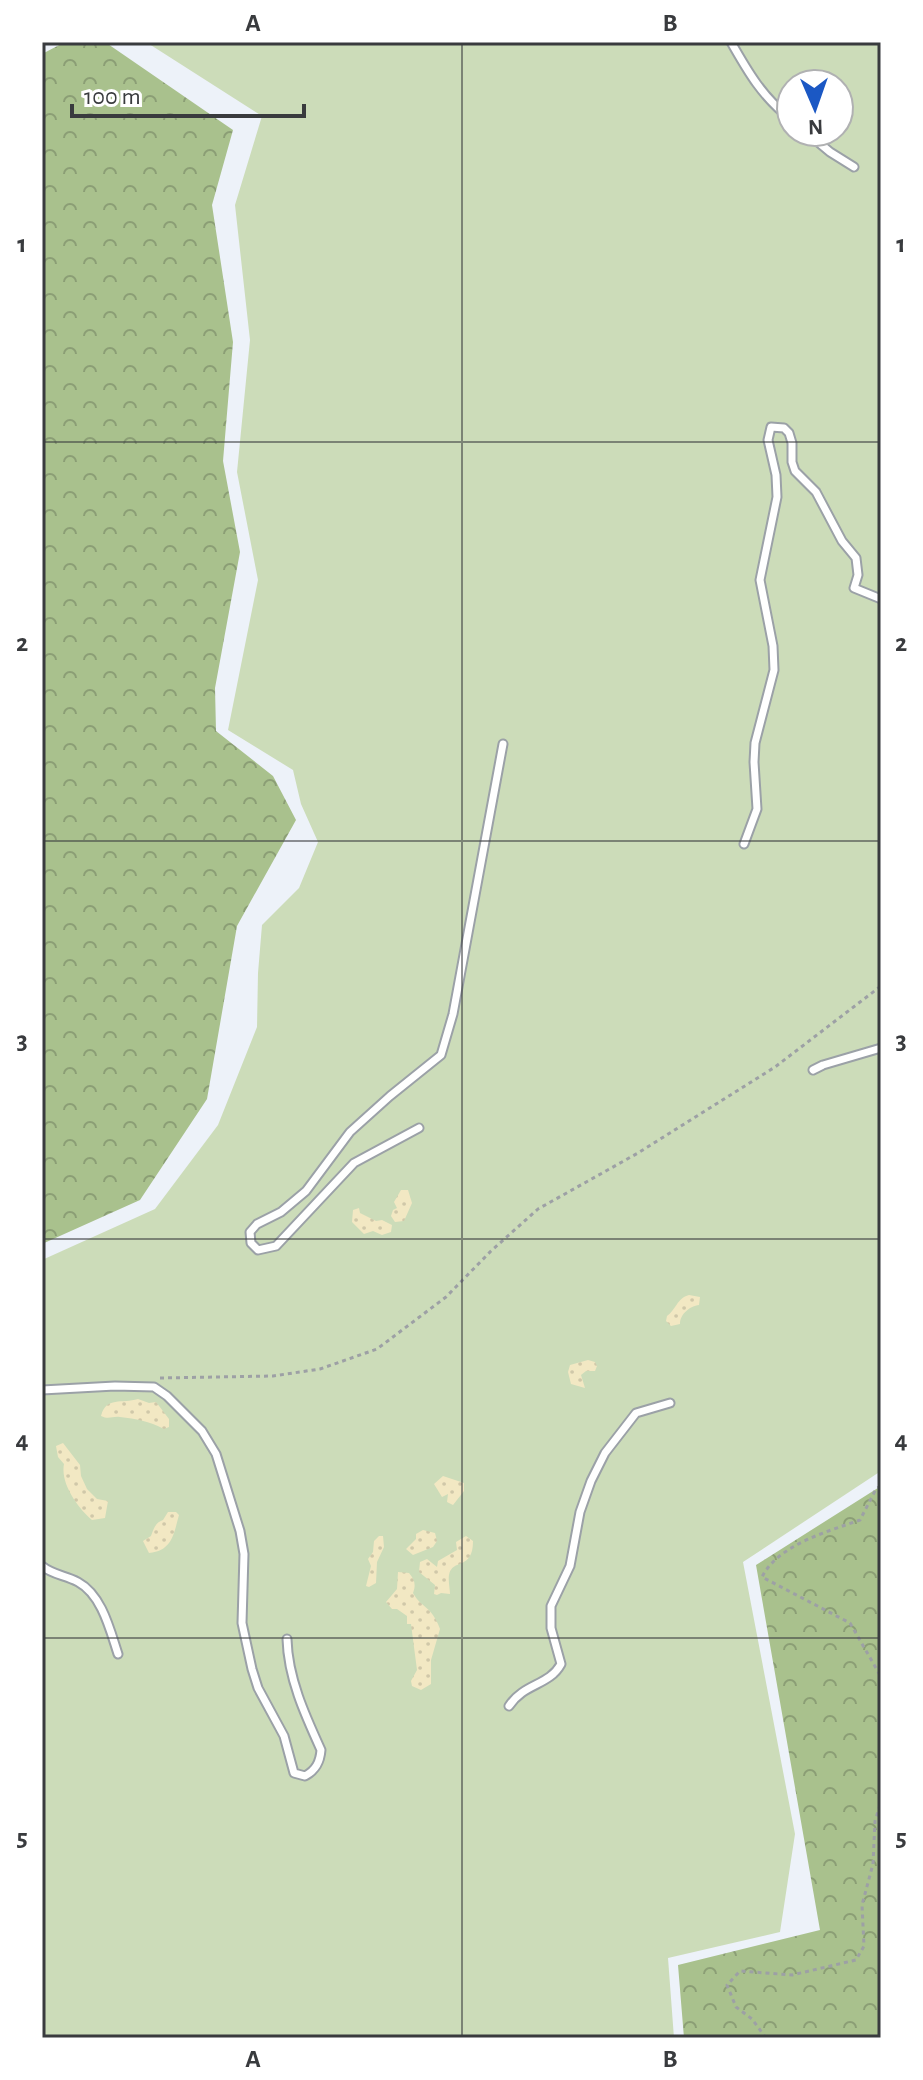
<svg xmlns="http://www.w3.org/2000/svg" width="923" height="2080" font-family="'Alegreya Sans',sans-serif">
<defs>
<pattern id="forest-crowns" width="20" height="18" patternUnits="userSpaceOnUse" patternTransform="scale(2)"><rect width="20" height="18" fill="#a9c18d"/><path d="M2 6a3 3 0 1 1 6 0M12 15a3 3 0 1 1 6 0" fill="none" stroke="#8b9e75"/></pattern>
<pattern id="sand-dots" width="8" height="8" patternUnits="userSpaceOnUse" patternTransform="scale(2)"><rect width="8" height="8" fill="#f2e8c3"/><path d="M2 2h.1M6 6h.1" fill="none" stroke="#d0c8a9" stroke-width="1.8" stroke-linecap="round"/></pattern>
</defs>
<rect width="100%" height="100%" fill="#edf2f9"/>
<path fill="#ccdcb9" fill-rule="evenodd" d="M146 42H881V1471L743 1562 795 1834 780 1932 668 1958 674 2038H42V1260L155 1209 218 1125 257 1027 258 973 262 925 299 888 318 842 301 804 293 770 228 730 258 580 237 472 250 340 235 205 262 116ZM791 84H839V132H791Z"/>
<path fill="url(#forest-crowns)" d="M65 42H105L233 130 212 205 233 342 223 461 240 552 215 688 216 731 273 776 296 820 237 926 207 1099 140 1200 42 1244V54Z
M881 1486V2038H684L678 1965 820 1930 756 1565Z"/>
<path fill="url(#sand-dots)" d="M401 1190H408L412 1203 404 1221 395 1222 391 1216 393 1210 397 1208 394 1202Z
M359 1208 360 1213 376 1221 382 1220 392 1225 391 1232 382 1235 373 1231 364 1234 352 1222 353 1210Z
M689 1295 700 1297 699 1305C690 1306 680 1314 680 1324L671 1326 666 1321 667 1316C676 1310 677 1298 689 1295Z
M588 1360 595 1362 597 1366 595 1371H586L581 1375 585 1388 571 1384 568 1372 570 1365Z
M138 1399 149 1403 156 1402 169 1419V1427L164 1429C149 1421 136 1419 120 1417 112 1416 109 1420 101 1416 106 1396 122 1404 138 1399Z
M63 1443 80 1465 81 1476 87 1489 97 1499 108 1501 105 1518 92 1520C79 1509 60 1484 64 1464L58 1457 56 1446Z
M443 1476 464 1483V1491L453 1505 447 1502 448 1494 442 1497 434 1484Z
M168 1512H176L179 1515C174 1532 173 1551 149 1553L143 1541 151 1536C154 1528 155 1523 163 1520Z
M423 1530 435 1533 437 1541 433 1547 413 1555 406 1549 416 1539V1534Z
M379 1536H383L384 1547 377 1562 376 1583 369 1587 366 1586 371 1566 368 1559 373 1552 374 1541Z
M466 1536 473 1541C473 1571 452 1558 449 1575 448 1580 450 1589 450 1594L441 1593 437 1595 434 1594 435 1585 419 1572 420 1562 427 1559 437 1567 438 1561 457 1550 456 1542Z
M398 1572 409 1573C415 1580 416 1585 413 1593 422 1609 431 1605 440 1629L431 1660V1684L421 1690 412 1686 411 1681 417 1670 411 1624H407V1616L397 1609H392L386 1602 397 1589Z"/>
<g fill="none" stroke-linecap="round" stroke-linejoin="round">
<g stroke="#9ba1a7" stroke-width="11">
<path id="service" d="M731 42C748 72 763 98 791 119
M806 132 830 152 854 167
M744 844 757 809 754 762 755 743 774 670 773 646 760 580 777 497 776 475 768 440 771 427 784 428 789 433 792 443V462L795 471 816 492 842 541 856 558 858 575 854 588 881 599
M813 1070 823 1065 881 1048
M419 1128 354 1163 276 1246 258 1250 251 1243 250 1232 257 1224 281 1212 306 1191 350 1132 390 1096 441 1055 453 1014 503 744
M42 1390 115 1386 154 1387 167 1396 202 1431 216 1454 240 1531 244 1554 242 1623 252 1669 258 1688 284 1736 294 1773 305 1776C316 1770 320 1762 321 1750 305 1715 288 1678 287 1639
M42 1566C53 1575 65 1575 78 1582 102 1595 110 1630 118 1654
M509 1706C524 1683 549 1686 561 1664L551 1628V1606L570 1566 580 1512 591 1481 605 1453 636 1413 670 1403"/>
</g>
<path stroke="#9da0a5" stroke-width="3" stroke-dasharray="4 4" stroke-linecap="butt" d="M160 1378 273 1376 320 1369 377 1349 446 1297 491 1251 538 1209 638 1153 775 1067 881 986
M881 1486 876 1489 860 1520C826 1532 778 1545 762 1577L850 1623 880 1675 881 1747
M766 2038 752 2019 736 2007 727 1985 740 1971 792 1975 856 1960 864 1946 862 1905 873 1864 875 1821 881 1802"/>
<use href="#service" stroke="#fff" stroke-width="7"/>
</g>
<path fill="none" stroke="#393b3e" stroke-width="2" stroke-opacity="0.55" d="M462 42V2038M42 442H881M42 841H881M42 1239H881M42 1638H881"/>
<rect width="923" height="2080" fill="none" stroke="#ffffff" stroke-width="88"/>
<g transform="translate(815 108) rotate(178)"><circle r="38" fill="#ffffff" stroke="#b0b1b2" stroke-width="2"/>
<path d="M0-6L14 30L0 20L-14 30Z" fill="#1b58c4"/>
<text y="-12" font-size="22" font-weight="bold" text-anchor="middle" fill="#393b3e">N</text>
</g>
<path d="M72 104v12h232v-12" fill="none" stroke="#393b3e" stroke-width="4"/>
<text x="84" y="104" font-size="24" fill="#393b3e" stroke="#ffffff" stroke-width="6" paint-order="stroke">100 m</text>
<rect x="44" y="44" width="835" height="1992" fill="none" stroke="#393b3e" stroke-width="3"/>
<g font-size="26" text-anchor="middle" font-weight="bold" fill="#393b3e">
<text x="253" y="31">A</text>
<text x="670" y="31">B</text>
<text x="22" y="252">1</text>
<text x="901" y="252">1</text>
<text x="22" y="651">2</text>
<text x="901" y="651">2</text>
<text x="22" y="1049">3</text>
<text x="901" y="1049">3</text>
<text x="22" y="1448">4</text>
<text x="901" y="1448">4</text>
<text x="22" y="1846">5</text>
<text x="901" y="1846">5</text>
<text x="253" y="2067">A</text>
<text x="670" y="2067">B</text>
</g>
</svg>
